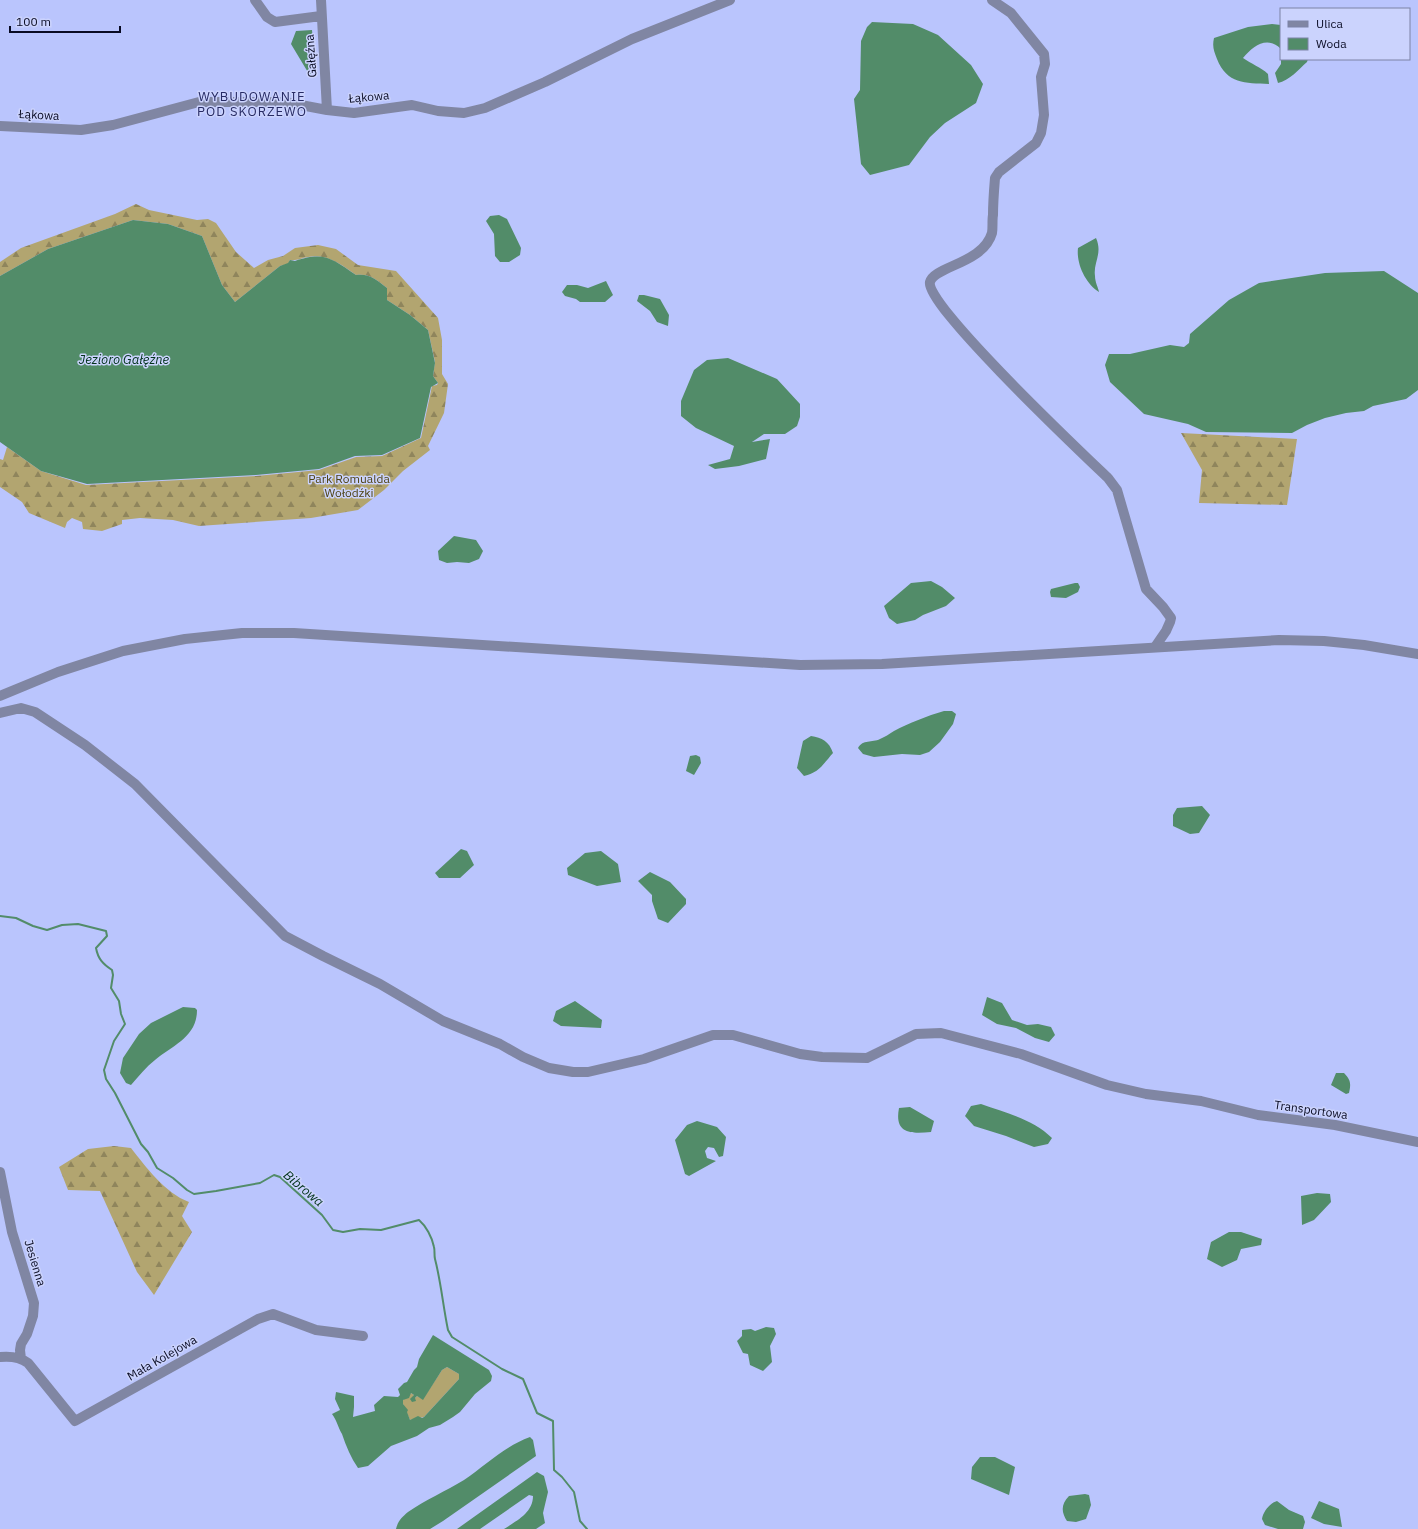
<svg xmlns="http://www.w3.org/2000/svg" width="1418" height="1529" font-family="'IBM Plex Sans',sans-serif">
<defs>
<pattern id="forest-firs" width="22" height="20" patternUnits="userSpaceOnUse"><rect width="22" height="20" fill="#b2a570"/><path d="M5 1l3.5 6h-7zM16 11l3.5 6h-7z" fill="#8f855c"/></pattern>
</defs>
<rect width="100%" height="100%" fill="#bac5fd"/>
<path fill="url(#forest-firs)" d="M136 204 149 210 197 220 208 219 216 223 236 252 254 268 268 260 283 256 295 248 318 245 336 249 358 265 396 271 438 318 442 340V374L448 384 444 413 428 446 430 450 403 471 384 490 358 510 311 518 199 526 173 520 140 518 122 520V524L102 531 83 529 82 522 72 518 67 522 65 528 29 513 22 502 0 487V459L3 460 7 447 41 471 86 485 256 476 319 470 356 457 382 456 421 438 432 386 437 385 438 383 433 376 435 362 428 330 410 315 387 300V288C377 280 369 273 356 275 342 265 327 253 308 257 301 258 297 261 290 260L288 264 280 266 235 302 222 285 202 236 168 224 133 220 48 249 0 276V262L21 248 115 214Z
M1181 433 1297 439 1287 505 1199 503 1202 470Z
M114 1146 131 1148C146 1167 165 1193 189 1202L182 1216 192 1232 154 1295 137 1272 100 1191 68 1190 59 1167 88 1149Z"/>
<path fill="#b2a570" d="M447 1367 459 1374V1379L424 1417 410 1420 403 1404V1400L411 1393 414 1395 413 1397 415 1398 417 1396 423 1399 442 1370Z"/>
<path fill="#528c69" fill-rule="evenodd" d="M872 22 913 24 938 35 971 65 983 84 976 103 945 123 930 137 909 165 870 175 861 164 854 99 860 90 861 41 867 27Z
M1272 24 1281 25V49C1267 35 1253 46 1243 58 1251 64 1261 67 1268 74L1269 84C1245 83 1227 84 1217 59 1214 51 1212 47 1214 38L1248 27Z
M312 30 316 74H309L291 44 296 31Z
M1281 59H1308L1307 62C1299 69 1289 81 1278 83L1275 73 1281 64Z
M499 215 507 219 521 248 520 255 509 262H500L495 256 494 234 486 221 490 216Z
M133 220 168 224 202 236 222 285 235 302 280 266 288 263 290 260 295 261C325 251 332 259 356 275 369 273 377 280 387 288V300L410 315 428 330 435 363 433 376 438 383 431 387 420 438 382 455 355 456 319 469 256 475 87 484 41 471 0 442V276L48 249Z
M1096 238C1103 254 1093 262 1095 276 1095 282 1098 287 1099 292 1086 284 1076 264 1078 248Z
M1384 271 1418 293V390L1406 399 1373 406 1364 411 1346 413 1325 418 1307 425 1292 433 1206 432 1188 424 1144 414 1110 382 1105 365 1109 354H1130L1170 345 1184 347 1189 343 1190 334 1229 300 1259 283 1325 273Z
M606 281 613 295 605 302H580L576 299 565 296 562 292 567 285H577L588 288Z
M639 295H644L660 299 669 315 668 326 657 322 650 311 637 301Z
M728 358 777 379 800 404V417L797 426 785 434H764L752 442 770 439 766 459 739 466 715 469 708 465 730 459 734 446 696 428 681 416V401L694 370 707 360Z
M454 536 476 540 483 551 479 559 469 563 457 562 447 563 439 560 438 551Z
M931 581 942 587 955 598 946 606 923 615 915 620 897 624 889 618 884 606 911 583Z
M1075 583H1078L1080 587 1078 592 1066 598 1051 597 1050 592 1051 589Z
M944 711H952L956 714 953 724 940 742 929 752 920 755 902 754 874 757 863 754 858 748C863 739 872 743 880 739 885 737 889 734 894 731 909 723 927 716 944 711Z
M811 736C822 738 829 741 833 753 824 763 819 773 804 776L797 768 803 741Z
M696 755 700 757 701 763 694 775 686 771 690 756Z
M1202 806 1210 815 1199 833 1190 834 1173 826V815L1177 808Z
M461 849 467 851 474 865 460 878H439L435 873Z
M601 851 618 864 621 882 597 886 568 875 567 868 585 853Z
M650 872 670 882 686 899V904L668 923 658 919 652 901V895L638 881Z
M987 997 1002 1003 1012 1020 1027 1025 1038 1024 1051 1027 1055 1035 1049 1042 1035 1038 1016 1028 997 1024 982 1015Z
M575 1001 602 1020 601 1028 561 1026 553 1021 556 1011Z
M183 1007 195 1008 197 1010C197 1037 173 1045 155 1060 146 1067 139 1076 131 1085L126 1083 120 1073 123 1058 139 1034 151 1023Z
M1336 1073H1344C1351 1080 1351 1084 1349 1093L1346 1094 1331 1085Z
M981 1104C1006 1113 1033 1119 1052 1138L1048 1144 1034 1147 1006 1136 974 1126 965 1116 971 1106Z
M910 1107 934 1121 931 1132C911 1134 894 1134 899 1108Z
M697 1121 717 1127 726 1137 723 1156 719 1157 714 1148 708 1147 705 1151 707 1158 716 1161 689 1176 685 1174 675 1140 687 1125Z
M1317 1193 1330 1194 1331 1202 1314 1220 1302 1225 1301 1196Z
M1229 1232H1241L1262 1239 1261 1245 1241 1249 1237 1260 1222 1267 1207 1259 1211 1242Z
M766 1327 774 1328 776 1334 770 1346 772 1362 763 1371 750 1365 748 1354 743 1353 737 1341 742 1336V1330L751 1329 755 1331Z
M433 1335 489 1370 492 1376 491 1381 475 1394 460 1412 453 1417 440 1425 429 1428 417 1436 391 1446 368 1466 358 1468C351 1458 346 1446 342 1434 338 1427 337 1421 332 1414L340 1410 335 1399 336 1392 354 1396V1407L353 1417 375 1411 374 1405 384 1396 398 1397 400 1395 398 1389 404 1383 407 1382 414 1370 417 1367 419 1359ZM447 1367 459 1374V1379L424 1417 422 1418 418 1416 410 1420 407 1412 408 1410 403 1404V1400L409 1398 411 1393 414 1395 410 1399 412 1402 416 1401 415 1398 417 1396 423 1400 442 1370Z
M530 1437 533 1440 536 1456 443 1521 430 1529H396C398 1521 402 1517 408 1512 425 1500 446 1491 464 1480 486 1465 505 1446 530 1437Z
M980 1457H995L1015 1467 1009 1495 971 1479 972 1467Z
M537 1472 544 1476 548 1492 543 1513 545 1523 536 1529H504C516 1521 533 1513 533 1496L529 1495 480 1529H457Z
M1085 1494 1089 1495 1091 1505 1086 1519 1076 1522 1067 1521C1061 1512 1061 1504 1069 1496Z
M1277 1501 1289 1510 1303 1516 1305 1522 1303 1529H1278L1265 1525 1262 1519C1263 1512 1270 1503 1277 1501Z
M1319 1501 1339 1509 1342 1527 1324 1524 1311 1518Z"/>
<g fill="none" stroke-linecap="round" stroke-linejoin="round">
<path stroke="#528c69" stroke-width="2" d="M0 916 16 918 33 926 47 930 62 925 78 924 106 931 107 936 96 948C98 959 103 964 112 970L113 975 111 988 119 1001 121 1014 125 1024 114 1041 104 1070 106 1079 115 1093 141 1144 148 1152 157 1168 173 1178 187 1190 194 1194 216 1191 260 1183 274 1175 280 1177 322 1215 333 1230 343 1232 360 1229 381 1230 419 1220C426 1226 432 1237 434 1247 435 1251 434 1255 435 1259 441 1282 443 1306 448 1330L452 1337 502 1369 523 1379 537 1413 553 1421 554 1470 562 1477 574 1492 580 1521 587 1529"/>
<path stroke="#8086a3" stroke-width="10" d="M255 0 267 17 275 22 321 16
M321 0 327 110
M992 0 1011 13 1044 54 1045 64 1041 77 1044 115 1041 133 1036 143 999 172 995 178C994 190 993 203 993 215 992 220 993 227 992 233 983 264 934 266 930 282 924 304 1084 455 1108 478L1117 490 1146 589 1163 607 1171 618 1170 622 1166 631 1155 647
M0 126 81 130 113 125 199 102H285L327 110 354 113 412 105 438 111 464 113 485 108 545 82 632 39 730 0
M0 696 58 672 123 651 185 639 242 633H294L800 665 882 664 1279 640 1324 641 1364 645 1418 654
M0 713 21 708 35 712 85 745 135 784 285 936 323 956 380 984 443 1021 500 1044 523 1057 549 1068 573 1072H588L644 1059 713 1035H733L800 1054 822 1057 867 1058 916 1034 941 1033 1021 1054 1107 1085 1146 1094 1201 1101 1258 1115 1335 1125 1418 1142
M0 1172 12 1232 34 1303 33 1316 27 1334 21 1344 20 1350 21 1359
M0 1357C10 1356 20 1357 28 1363L75 1421 258 1319 273 1314 316 1330 363 1336"/>
</g>
<g text-anchor="middle" stroke-width="3" stroke-linejoin="round" paint-order="stroke">
<g font-size="12" fill="#090b23" stroke="#cbd3fd">
<text transform="translate(311 56) rotate(-94)" y="4">Gałęźna</text>
<text transform="translate(369 97) rotate(-5)" y="4">Łąkowa</text>
<text transform="translate(39 115) rotate(3)" y="4">Łąkowa</text>
<text transform="translate(1311 1110) rotate(8)" y="4">Transportowa</text>
<text transform="translate(35 1263) rotate(73)" y="4">Jesienna</text>
<text transform="translate(162 1358) rotate(-30)" y="4">Mała Kolejowa</text>
</g>
<g font-size="12" fill="#4e4313" stroke="#cbd3fd">
<text x="349" y="483">Park Romualda<tspan x="349" dy="14">Wołodźki</tspan></text>
</g>
<g font-size="13" letter-spacing="1" fill="#272b64" stroke="#cbd3fd">
<text x="252" y="101">WYBUDOWANIE<tspan x="252" dy="15">POD SKORZEWO</tspan></text>
</g>
<g font-size="13" font-style="italic" fill="#02331b" stroke="#cbd3fd">
<text x="124" y="364">Jezioro Gałęźne</text>
<text transform="translate(304 1188) rotate(40)" y="5">Bibrowa</text>
</g>
</g>
<rect x="1280" y="8" width="130" height="52" fill="#cbd3fd" stroke="#7d83a6"/>
<rect x="1288" y="21" width="20" height="6" fill="#8086a3" stroke="#7d83a6"/>
<text x="1316" y="28" font-size="12" fill="#090b23">Ulica</text>
<rect x="1288" y="38" width="20" height="12" fill="#528c69" stroke="#7d83a6"/>
<text x="1316" y="48" font-size="12" fill="#090b23">Woda</text>
<path d="M10 26v6h110v-6" fill="none" stroke="#090b23" stroke-width="2"/>
<text x="16" y="26" font-size="12" fill="#090b23" stroke="#cbd3fd" stroke-width="3" paint-order="stroke">100 m</text>
</svg>
